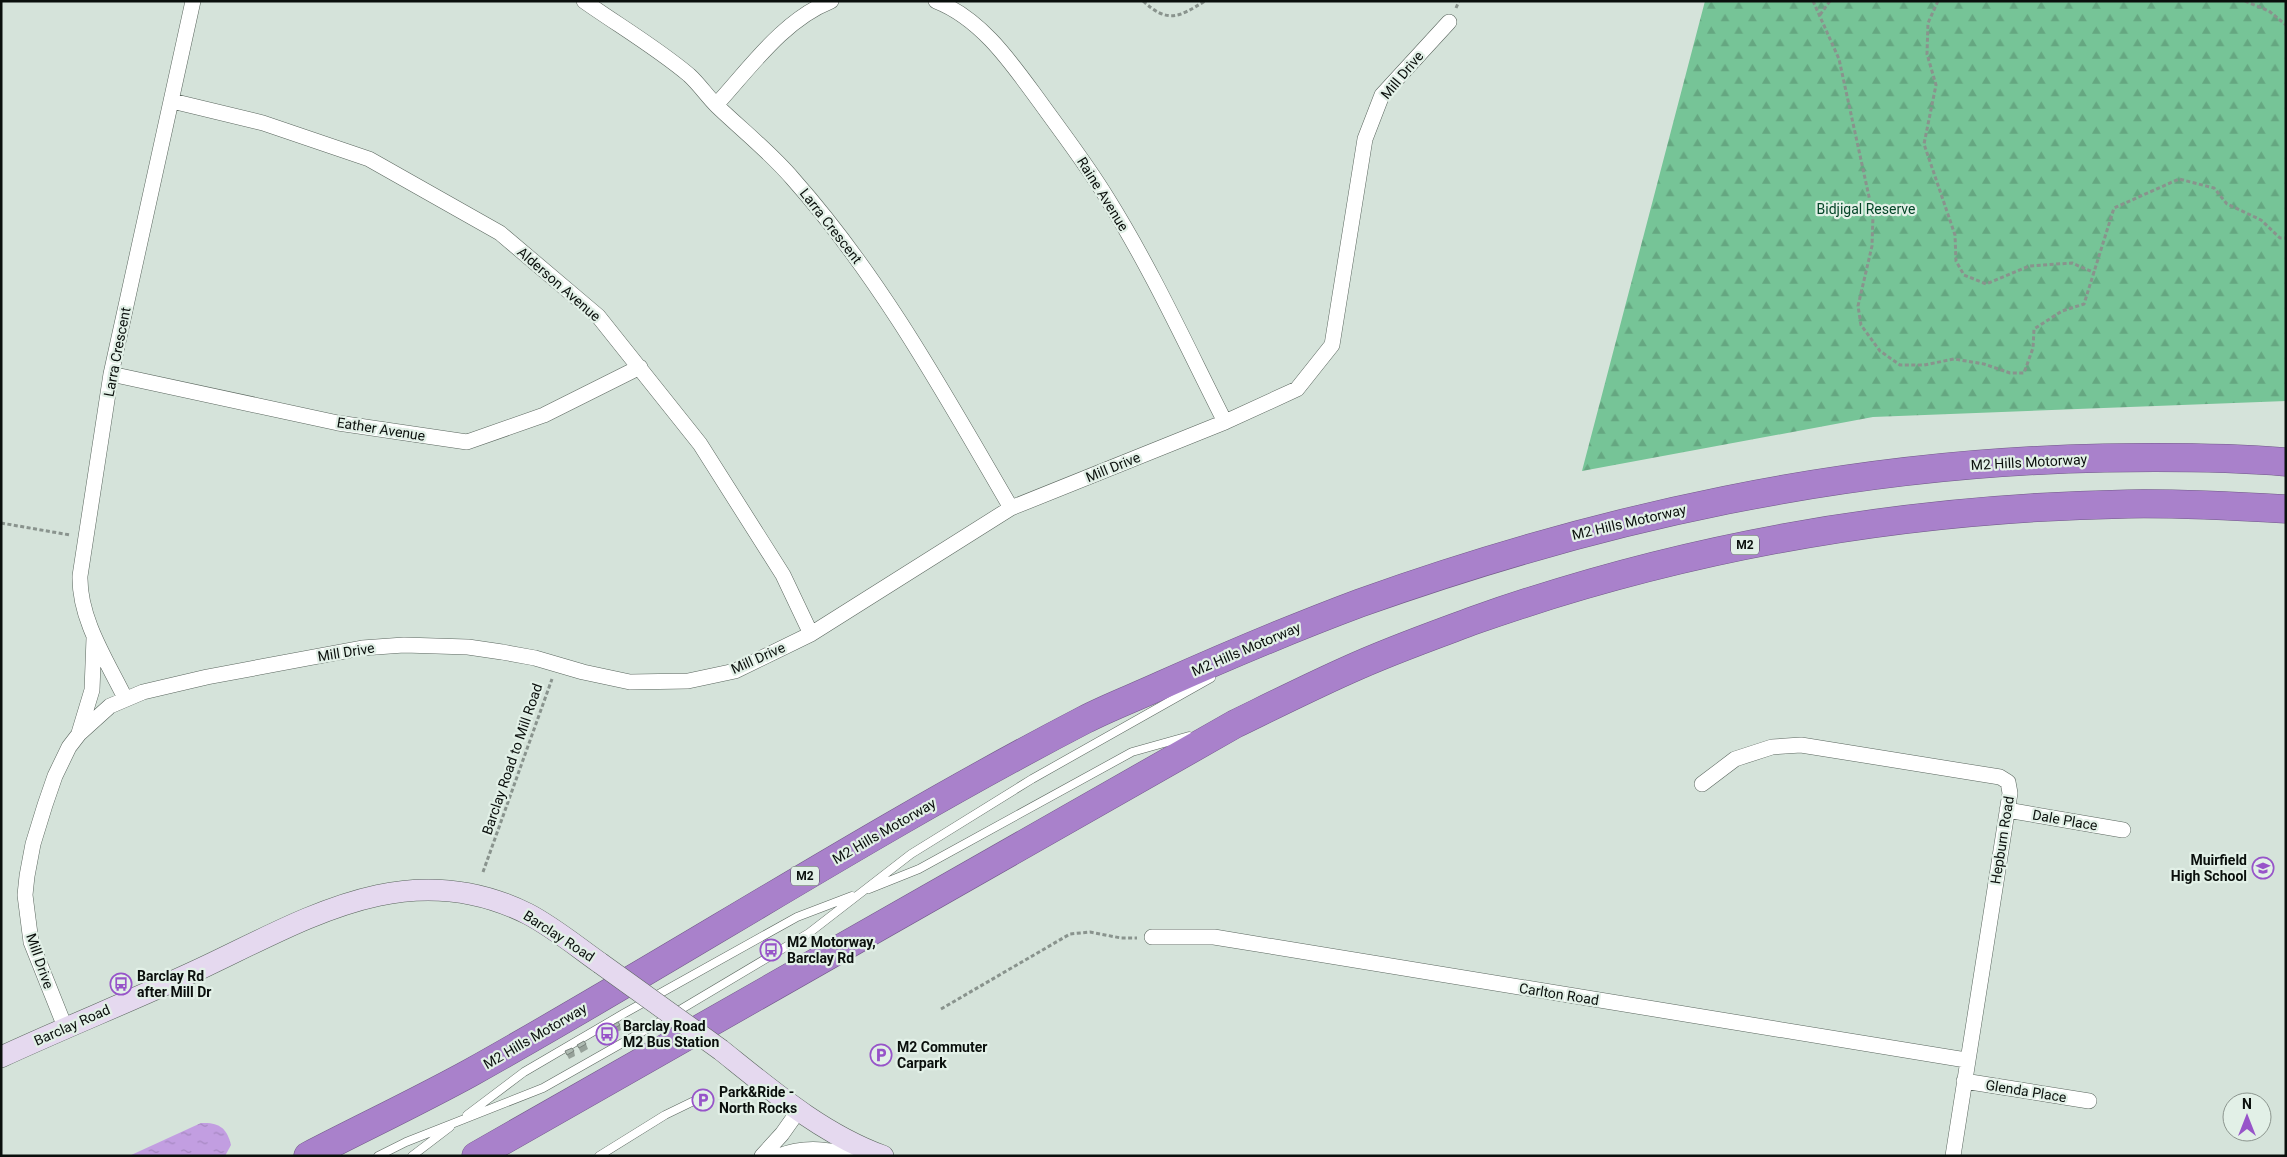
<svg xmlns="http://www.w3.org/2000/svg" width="2287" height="1157" font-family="Roboto,sans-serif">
<defs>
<pattern id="forest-firs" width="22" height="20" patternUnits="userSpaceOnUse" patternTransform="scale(1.25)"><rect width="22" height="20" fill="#76c497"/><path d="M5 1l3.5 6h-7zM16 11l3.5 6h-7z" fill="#65a781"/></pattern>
<pattern id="water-ripples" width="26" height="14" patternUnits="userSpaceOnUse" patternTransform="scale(1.25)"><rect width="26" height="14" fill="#c29ee1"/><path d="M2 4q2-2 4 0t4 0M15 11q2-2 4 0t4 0" fill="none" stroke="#a587c0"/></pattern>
</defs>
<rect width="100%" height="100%" fill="#d5e3da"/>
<path fill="url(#forest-firs)" d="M1705 1H2286V401L1873 417 1582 471Z"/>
<path fill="url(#water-ripples)" d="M201 1123C219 1122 227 1128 231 1145L225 1156H129Z"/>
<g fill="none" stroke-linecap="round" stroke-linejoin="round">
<g stroke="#5a665e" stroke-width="9">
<path id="service" d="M869 889 919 869 1132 752 1189 736
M467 1115 524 1072 623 1014 797 917 852 896
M378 1156 406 1142 543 1088 663 1020 809 933 911 854 1032 779 1211 678
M412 1156 450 1127
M599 1156 665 1115 698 1099"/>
</g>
<g stroke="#5a665e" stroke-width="16">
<path id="minor" d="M584 1C618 25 657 48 689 75 699 84 707 96 717 106 742 130 770 152 793 179 881 278 945 395 1011 508
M936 1C982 19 1012 64 1040 102 1063 134 1087 165 1107 198 1152 270 1187 347 1225 422
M172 101 263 123 369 159 500 233 598 316 700 444 783 575 811 634
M716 105C750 68 783 20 831 1
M111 374 338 423 467 442 544 415 640 367
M125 698C107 661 79 619 80 576L111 374 193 1
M79 733 92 690 94 638
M1702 784 1735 759 1772 747 1801 745 2000 777 2008 782 2010 793 1953 1156
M2007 810 2123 830
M1152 937H1214L1966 1060
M65 1027 31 942 25 895 27 876 33 844 45 805 55 776 69 747 79 734 110 706 143 692 207 677 362 648 404 645 468 647 502 652 535 658 583 672 630 682 688 681 735 671 811 634 1011 508 1225 422 1297 389 1332 345 1365 139 1382 95 1449 22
M1964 1081 2089 1101
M762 1156 782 1134 799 1110
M779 1156C806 1145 830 1150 858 1156"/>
</g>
<g stroke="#5a665e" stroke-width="22">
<path id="secondary" d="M721 1050C771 1090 822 1134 883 1156
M1 1057C68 1026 136 999 202 968 308 918 409 854 528 914 553 927 576 946 600 963"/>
</g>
<g stroke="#715988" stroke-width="29">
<path id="motorway" d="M308 1156C362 1128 417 1102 470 1073 676 958 874 829 1084 720 1109 707 1136 697 1162 685 1227 656 1293 628 1360 603 1601 517 1847 463 2104 458 2164 457 2225 457 2286 462
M476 1156 1235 724C1272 706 1310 687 1348 670 1389 651 1432 636 1475 620 1685 546 1905 508 2128 504 2180 503 2233 506 2286 509"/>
</g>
<path stroke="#89938d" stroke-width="3" stroke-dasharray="4 2.5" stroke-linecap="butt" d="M1143 1C1168 24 1179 17 1205 1
M1813 1 1839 59 1873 215 1872 246 1858 306 1861 325 1880 351 1900 365H1924L1954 359 1984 364 2010 373H2024L2033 348 2034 329 2062 311 2084 304 2114 208 2179 179 2214 188 2227 204 2261 220 2280 238H2286
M1938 1 1928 23 1927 54 1936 85 1924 144 1955 235 1956 261 1964 275 1986 284 2029 266 2072 263 2095 273
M2245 1 2269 11 2286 25
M1456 8 1459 1
M1820 15 1830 1
M1 523 70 535
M483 872 552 679
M941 1009 1070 934 1090 932 1121 938H1137"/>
<use href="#service" stroke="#fff" stroke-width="8"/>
<use href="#minor" stroke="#fff" stroke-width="15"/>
<use href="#secondary" stroke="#e5d9ef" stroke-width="21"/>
<use href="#motorway" stroke="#a981cb" stroke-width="28"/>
<g stroke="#5a665e" stroke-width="22" stroke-linecap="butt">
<path id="secondary-bridge" d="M600 963 721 1050"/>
</g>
<use href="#secondary-bridge" stroke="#e5d9ef" stroke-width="21"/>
</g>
<path fill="#96a199" d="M620 1025 621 1030 615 1033 611 1026Z
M599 1033H608L610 1037 603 1041Z
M586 1044 588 1049 581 1053 577 1045Z
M565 1051H574L575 1056 569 1059Z"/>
<path fill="#aebbb2" stroke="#7a837d" d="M618 1022 620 1025 613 1029 611 1026Z
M606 1029 608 1033 601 1036 599 1033Z
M584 1041 586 1044 579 1048 577 1045Z
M572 1048 574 1051 567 1055 565 1051Z"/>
<defs>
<g id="school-ring" transform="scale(1.125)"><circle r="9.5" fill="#e2f0e7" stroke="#9754c9" stroke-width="1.5"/><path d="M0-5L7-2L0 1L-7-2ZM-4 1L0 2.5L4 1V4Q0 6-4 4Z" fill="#9754c9"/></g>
<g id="bus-ring" transform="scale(1.125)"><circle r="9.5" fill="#e2f0e7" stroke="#9754c9" stroke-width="1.5"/><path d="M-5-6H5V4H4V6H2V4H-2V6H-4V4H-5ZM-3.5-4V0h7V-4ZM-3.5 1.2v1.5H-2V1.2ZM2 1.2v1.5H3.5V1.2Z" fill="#9754c9"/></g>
<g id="parking-ring" transform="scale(1.125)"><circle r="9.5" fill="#e2f0e7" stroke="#9754c9" stroke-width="1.5"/><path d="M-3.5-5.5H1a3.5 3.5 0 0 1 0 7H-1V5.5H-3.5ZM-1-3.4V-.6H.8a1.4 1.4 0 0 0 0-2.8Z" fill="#9754c9"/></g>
</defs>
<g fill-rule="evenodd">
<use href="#school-ring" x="2263" y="868"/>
<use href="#bus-ring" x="771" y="950"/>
<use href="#bus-ring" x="121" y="984"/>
<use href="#bus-ring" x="607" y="1034"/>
<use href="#parking-ring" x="881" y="1055"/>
<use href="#parking-ring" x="703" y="1100"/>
</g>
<g text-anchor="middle" stroke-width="4.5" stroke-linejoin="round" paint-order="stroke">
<g fill="#e2f0e7" stroke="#4b524e" stroke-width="1">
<rect x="1731" y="535.5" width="28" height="19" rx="4"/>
<rect x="791" y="866.5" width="28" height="19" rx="4"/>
</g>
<g font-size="12" font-weight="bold" fill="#0a0f0c">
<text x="1745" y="549">M2</text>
<text x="805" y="880">M2</text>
</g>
<g font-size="14" fill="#0a0f0c" stroke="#e2f0e7">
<text transform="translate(1402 75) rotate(-50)" y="5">Mill Drive</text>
<text transform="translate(1103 194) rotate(58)" y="5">Raine Avenue</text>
<text transform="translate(831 226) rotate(52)" y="5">Larra Crescent</text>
<text transform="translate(559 284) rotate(41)" y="5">Alderson Avenue</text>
<text transform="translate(117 352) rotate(-79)" y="5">Larra Crescent</text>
<text transform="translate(381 429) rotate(9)" y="5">Eather Avenue</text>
<text transform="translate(2029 462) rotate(-3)" y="5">M2 Hills Motorway</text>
<text transform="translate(1113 467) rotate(-22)" y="5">Mill Drive</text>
<text transform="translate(1629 522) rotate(-13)" y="5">M2 Hills Motorway</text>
<text transform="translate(1246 649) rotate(-23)" y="5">M2 Hills Motorway</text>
<text transform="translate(346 652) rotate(-9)" y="5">Mill Drive</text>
<text transform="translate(758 658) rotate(-24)" y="5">Mill Drive</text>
<text transform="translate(512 759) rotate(-71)" y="5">Barclay Road to Mill Road</text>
<text transform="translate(2065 820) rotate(10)" y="5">Dale Place</text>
<text transform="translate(884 831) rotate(-30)" y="5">M2 Hills Motorway</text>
<text transform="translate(2002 840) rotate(-81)" y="5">Hepburn Road</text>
<text transform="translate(559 936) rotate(33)" y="5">Barclay Road</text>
<text transform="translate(40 961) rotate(71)" y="5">Mill Drive</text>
<text transform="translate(1559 994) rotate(9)" y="5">Carlton Road</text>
<text transform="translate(72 1025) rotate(-24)" y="5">Barclay Road</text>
<text transform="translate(535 1036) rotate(-30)" y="5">M2 Hills Motorway</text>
<text transform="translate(2026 1091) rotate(9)" y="5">Glenda Place</text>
</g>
<g font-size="14" fill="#064629" stroke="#e2f0e7">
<text x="1866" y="214">Bidjigal Reserve</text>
</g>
<g font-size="14" font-weight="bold" fill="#0a0f0c" stroke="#e2f0e7" text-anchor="start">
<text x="2247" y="865" text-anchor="end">Muirfield<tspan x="2247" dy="16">High School</tspan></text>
<text x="787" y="947">M2 Motorway,<tspan x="787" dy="16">Barclay Rd</tspan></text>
<text x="137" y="981">Barclay Rd<tspan x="137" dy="16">after Mill Dr</tspan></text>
<text x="623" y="1031">Barclay Road<tspan x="623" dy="16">M2 Bus Station</tspan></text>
<text x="897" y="1052">M2 Commuter<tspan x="897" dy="16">Carpark</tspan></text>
<text x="719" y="1097">Park&amp;Ride -<tspan x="719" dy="16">North Rocks</tspan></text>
</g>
</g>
<rect width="2287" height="1157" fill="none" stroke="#0a0f0c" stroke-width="5"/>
<g transform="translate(2247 1117)"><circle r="24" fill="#e2f0e7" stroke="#8c968f"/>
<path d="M0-4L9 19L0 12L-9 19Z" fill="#9754c9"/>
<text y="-8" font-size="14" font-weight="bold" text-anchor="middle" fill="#0a0f0c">N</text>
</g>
</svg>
